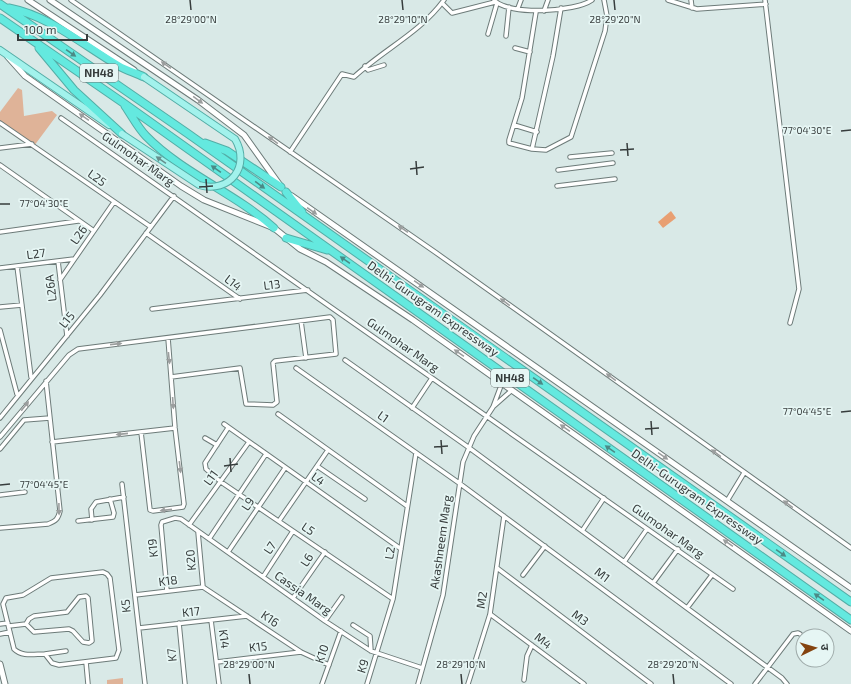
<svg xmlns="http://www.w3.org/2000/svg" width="851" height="684" font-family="'Exo 2','Noto Sans Devanagari',sans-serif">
<rect width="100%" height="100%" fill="#d9e9e7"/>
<path fill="#dfb398" d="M18 88 22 90 24 116 52 111 57 115 34 146 0 122V112Z
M123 678V684H107V680Z"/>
<path fill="#e89f72" d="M671 211 676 218 663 228 658 222Z"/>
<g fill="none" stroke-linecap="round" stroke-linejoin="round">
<g stroke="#6d7b79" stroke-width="5.5">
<path id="street" d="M71 0 435 252 851 548
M494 0C509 16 575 12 592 0
M668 0 697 9 766 4
M691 0 692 8
M765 0 799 289 790 323
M442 3 452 13 495 2
M518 8 521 0
M544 11 548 0
M536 12 522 98 509 140V143L532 149 546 150 571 137 605 31 607 16 604 0
M488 34 497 3
M506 36 509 7
M515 48 530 52
M365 66 368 70 384 65
M61 118 733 589
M0 123 151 227
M514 125 537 132
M0 148 32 144
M532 149 553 56 561 8
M290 152 342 74 354 77C383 50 421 32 444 0
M570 157 612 153
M0 165 94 231
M558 170 613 163
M557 186 615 179
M0 232 78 221
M146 233 240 299
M58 261 67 336
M17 266 31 377
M0 268 74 259
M60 280 114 202
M0 307 22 305
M152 309 308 290
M301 321 306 358
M0 330 17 394
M345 360 468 447 782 678 787 684
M296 368 459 483 731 684
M494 406 512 390
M412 408 432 378
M278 414 407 506
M0 418 100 295 174 196
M224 424 401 549
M228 428 205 463 206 469 221 482 393 599
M141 432 150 510 153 511 183 507 184 504 175 428 168 338
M0 437 69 355 78 349 330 317 333 320 336 354 275 361 273 363 277 402 273 405 246 404 240 368 171 377
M205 438 217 445
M52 442 175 428
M0 449 24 420 50 418
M317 466 365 499
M122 484 145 684
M0 495 25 492
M727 501 744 473
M92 520 91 509 96 502 124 497
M78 521 113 517 114 513 110 499
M279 521 328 450
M189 525 249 442
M0 528 48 524C56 521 58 519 60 511L46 381
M582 531 604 498
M198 532 203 587
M209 539 266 454
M228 552 285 468
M624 562 647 529
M497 568 651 684
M103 572 107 574 110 578 119 650 116 658 59 665 52 663 45 654C34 654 22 657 14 649L3 604 6 598 23 595 51 578Z
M523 575 545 546
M263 577 293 531
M653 583 678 549
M203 587 301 652 329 665
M167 591 161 525 162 522 175 518 181 519 325 621 371 651 422 668
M135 595 203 587
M293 598 325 552
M687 608 712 575
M490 614 584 684
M211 620 219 684
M325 621 342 597
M179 623 185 684
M0 624 8 623
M353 625 370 636 371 651
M9 626 26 624 29 619 34 616 67 612 79 597 86 596 88 598 92 641 89 643 83 642 73 631 69 629 34 632 26 624
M139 628 247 616
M0 634 10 632
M45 654 66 651
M86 662 88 684
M217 662 301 652
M524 680 527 656 532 645
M322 684 341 631
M367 684 393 599 416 453
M418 684 443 595 463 462 474 436 493 407 502 383
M468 684 490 614 504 516
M755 684 793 634 798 633 800 634"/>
</g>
<g stroke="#6d7b79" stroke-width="7">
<path id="secondary" d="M28 0 134 70
M50 0 198 100 244 135 279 184
M8 57 25 76 181 186 204 200 274 228 300 249 326 262 413 320 851 631
M292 196 851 588
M0 664 5 684"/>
</g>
<g stroke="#54ada6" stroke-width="8">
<path id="primary" d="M0 50 109 125"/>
</g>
<g stroke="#54ada6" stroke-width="9">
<path id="highway" d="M0 4 187 133 851 602
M9 8C50 16 83 45 119 66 126 70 136 73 144 77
M0 18 122 102 851 620
M39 48 74 90 122 134
M125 106C132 116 138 128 146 136 182 173 235 193 274 228
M205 143 227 151 281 187
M286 192 302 212
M286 238 327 250"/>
</g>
<use href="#street" stroke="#fff" stroke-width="3.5"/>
<use href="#secondary" stroke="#fff" stroke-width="5"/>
<use href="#primary" stroke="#a2f2ec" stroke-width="6"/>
<use href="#highway" stroke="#64e9df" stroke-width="7"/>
<g stroke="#54ada6" stroke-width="8" stroke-linecap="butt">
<path id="primary-bridge" d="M122 134 199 185C230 194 251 166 235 139L144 77"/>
</g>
<use href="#primary-bridge" stroke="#a2f2ec" stroke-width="6"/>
</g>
<defs><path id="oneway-solid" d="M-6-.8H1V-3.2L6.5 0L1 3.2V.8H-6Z"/></defs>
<g fill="#4b8a86">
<use href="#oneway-solid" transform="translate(71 53) rotate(35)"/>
<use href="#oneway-solid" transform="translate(216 169) rotate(-145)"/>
<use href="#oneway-solid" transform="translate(260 185) rotate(36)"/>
<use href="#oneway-solid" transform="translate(345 260) rotate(-145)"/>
<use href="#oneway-solid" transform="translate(538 381) rotate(35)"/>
<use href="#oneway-solid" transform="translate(610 449) rotate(-145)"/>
<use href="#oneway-solid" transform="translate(781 553) rotate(35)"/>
<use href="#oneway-solid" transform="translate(819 597) rotate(-145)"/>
</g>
<g fill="#9b9e9e">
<use href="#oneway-solid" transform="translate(166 65) rotate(-145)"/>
<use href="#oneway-solid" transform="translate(198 100) rotate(36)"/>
<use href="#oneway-solid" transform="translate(84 117) rotate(-145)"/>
<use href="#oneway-solid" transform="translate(273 140) rotate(-144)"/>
<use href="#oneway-solid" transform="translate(312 211) rotate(35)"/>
<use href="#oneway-solid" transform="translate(403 229) rotate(-145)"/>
<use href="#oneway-solid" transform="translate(419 284) rotate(35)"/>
<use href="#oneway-solid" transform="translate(505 302) rotate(-144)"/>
<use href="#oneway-solid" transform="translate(116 344) rotate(-6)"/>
<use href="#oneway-solid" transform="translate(459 353) rotate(-145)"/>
<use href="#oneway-solid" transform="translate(169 358) rotate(84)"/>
<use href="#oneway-solid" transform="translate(611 377) rotate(-144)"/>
<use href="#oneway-solid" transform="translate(173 403) rotate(86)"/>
<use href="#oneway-solid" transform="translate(25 406) rotate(-51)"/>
<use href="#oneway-solid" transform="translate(565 428) rotate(-145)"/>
<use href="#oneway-solid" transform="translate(122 434) rotate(174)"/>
<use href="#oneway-solid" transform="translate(716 453) rotate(-144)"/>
<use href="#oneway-solid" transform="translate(663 456) rotate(35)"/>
<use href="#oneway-solid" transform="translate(180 467) rotate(83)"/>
<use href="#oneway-solid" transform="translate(788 504) rotate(-144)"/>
<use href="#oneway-solid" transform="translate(59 509) rotate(89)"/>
<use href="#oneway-solid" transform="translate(166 510) rotate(174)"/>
<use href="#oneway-solid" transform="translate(728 543) rotate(-145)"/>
</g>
<use fill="#678e8c" href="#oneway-solid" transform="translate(161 160) rotate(-146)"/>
<path fill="none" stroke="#373d3d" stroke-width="1.5" d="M190 0 191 10M402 0 403 10M614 0 615 10M841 131 851 130M627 143 628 156M620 150 634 149M416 161 417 175M410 169 424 167M206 179 207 193M199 187 213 186M0 204H10M841 412 851 411M651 421 652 435M645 429 659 428M441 440 442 454M434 447 448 446M230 458 231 472M224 466 238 464M0 485 10 484M249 674 250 684M461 674 462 684M673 674 674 684"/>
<g text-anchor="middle" stroke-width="3.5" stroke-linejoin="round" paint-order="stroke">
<g fill="#e6f6f4" stroke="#6c7474" stroke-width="1">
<rect x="80" y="64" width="38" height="18" rx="3"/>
<rect x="491" y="369" width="38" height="18" rx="3"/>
</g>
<g font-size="11" font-weight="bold" fill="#373d3d">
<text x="99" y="77">NH48</text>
<text x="510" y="382">NH48</text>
</g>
<g font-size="12" fill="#373d3d" stroke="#e6f6f4">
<text transform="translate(138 159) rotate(35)" y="4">Gulmohar Marg</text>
<text transform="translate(97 178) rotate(35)" y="4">L25</text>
<text transform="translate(79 235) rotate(-55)" y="4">L26</text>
<text transform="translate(36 254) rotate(-7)" y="4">L27</text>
<text transform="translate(233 283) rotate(38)" y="4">L14</text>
<text transform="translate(272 285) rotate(-7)" y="4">L13</text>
<text transform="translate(51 288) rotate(-97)" y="4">L26A</text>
<text transform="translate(433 309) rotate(35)" y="4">Delhi-Gurugram Expressway</text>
<text transform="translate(67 320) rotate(-51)" y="4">L15</text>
<text transform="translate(403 345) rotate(35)" y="4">Gulmohar Marg</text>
<text transform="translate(383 417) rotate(35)" y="4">L1</text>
<text transform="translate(211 478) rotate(-54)" y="4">L11</text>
<text transform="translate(318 479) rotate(35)" y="4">L4</text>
<text transform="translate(697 497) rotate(35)" y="4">Delhi-Gurugram Expressway</text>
<text transform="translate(248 504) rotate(-56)" y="4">L9</text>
<text transform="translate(308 529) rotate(34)" y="4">L5</text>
<text transform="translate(668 531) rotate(35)" y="4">Gulmohar Marg</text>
<text transform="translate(441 542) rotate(-82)" y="4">Akashneem Marg</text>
<text transform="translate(153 548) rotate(-96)" y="4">K19</text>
<text transform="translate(270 548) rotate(-56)" y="4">L7</text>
<text transform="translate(390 553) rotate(-81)" y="4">L2</text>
<text transform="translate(191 560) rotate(-95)" y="4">K20</text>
<text transform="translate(307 560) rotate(-56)" y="4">L6</text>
<text transform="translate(602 575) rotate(37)" y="4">M1</text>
<text transform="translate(168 581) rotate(-7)" y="4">K18</text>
<text transform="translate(303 593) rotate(35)" y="4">Cassia Marg</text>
<text transform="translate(482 600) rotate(-81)" y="4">M2</text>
<text transform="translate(126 606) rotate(-96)" y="4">K5</text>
<text transform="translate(191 612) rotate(-6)" y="4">K17</text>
<text transform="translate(580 618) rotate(37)" y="4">M3</text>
<text transform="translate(270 619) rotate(34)" y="4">K16</text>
<text transform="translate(224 639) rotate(82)" y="4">K14</text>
<text transform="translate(543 641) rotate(37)" y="4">M4</text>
<text transform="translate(258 647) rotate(-7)" y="4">K15</text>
<text transform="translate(322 654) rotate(-71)" y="4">K10</text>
<text transform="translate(172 655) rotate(-96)" y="4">K7</text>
<text transform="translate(363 666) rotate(-72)" y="4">K9</text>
</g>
</g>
<g font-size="10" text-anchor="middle" fill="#373d3d" stroke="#e6f6f4" stroke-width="3.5" stroke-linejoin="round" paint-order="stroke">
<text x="191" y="23">28°29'00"N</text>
<text x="403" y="23">28°29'10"N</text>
<text x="615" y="23">28°29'20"N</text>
<text x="807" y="134">77°04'30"E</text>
<text x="44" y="207">77°04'30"E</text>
<text x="807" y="415">77°04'45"E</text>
<text x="44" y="488">77°04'45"E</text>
<text x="249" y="668">28°29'00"N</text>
<text x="461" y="668">28°29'10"N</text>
<text x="673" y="668">28°29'20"N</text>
</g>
<g transform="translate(815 648) rotate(85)"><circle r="19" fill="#e6f6f4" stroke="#a0acab"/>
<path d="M0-3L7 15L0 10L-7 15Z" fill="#84430f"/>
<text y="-6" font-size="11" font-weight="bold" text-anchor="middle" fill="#373d3d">उ</text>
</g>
<path d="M18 34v6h69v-6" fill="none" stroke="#373d3d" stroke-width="2"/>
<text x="24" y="34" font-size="12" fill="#373d3d" stroke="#e6f6f4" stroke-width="3" paint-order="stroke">100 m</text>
</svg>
